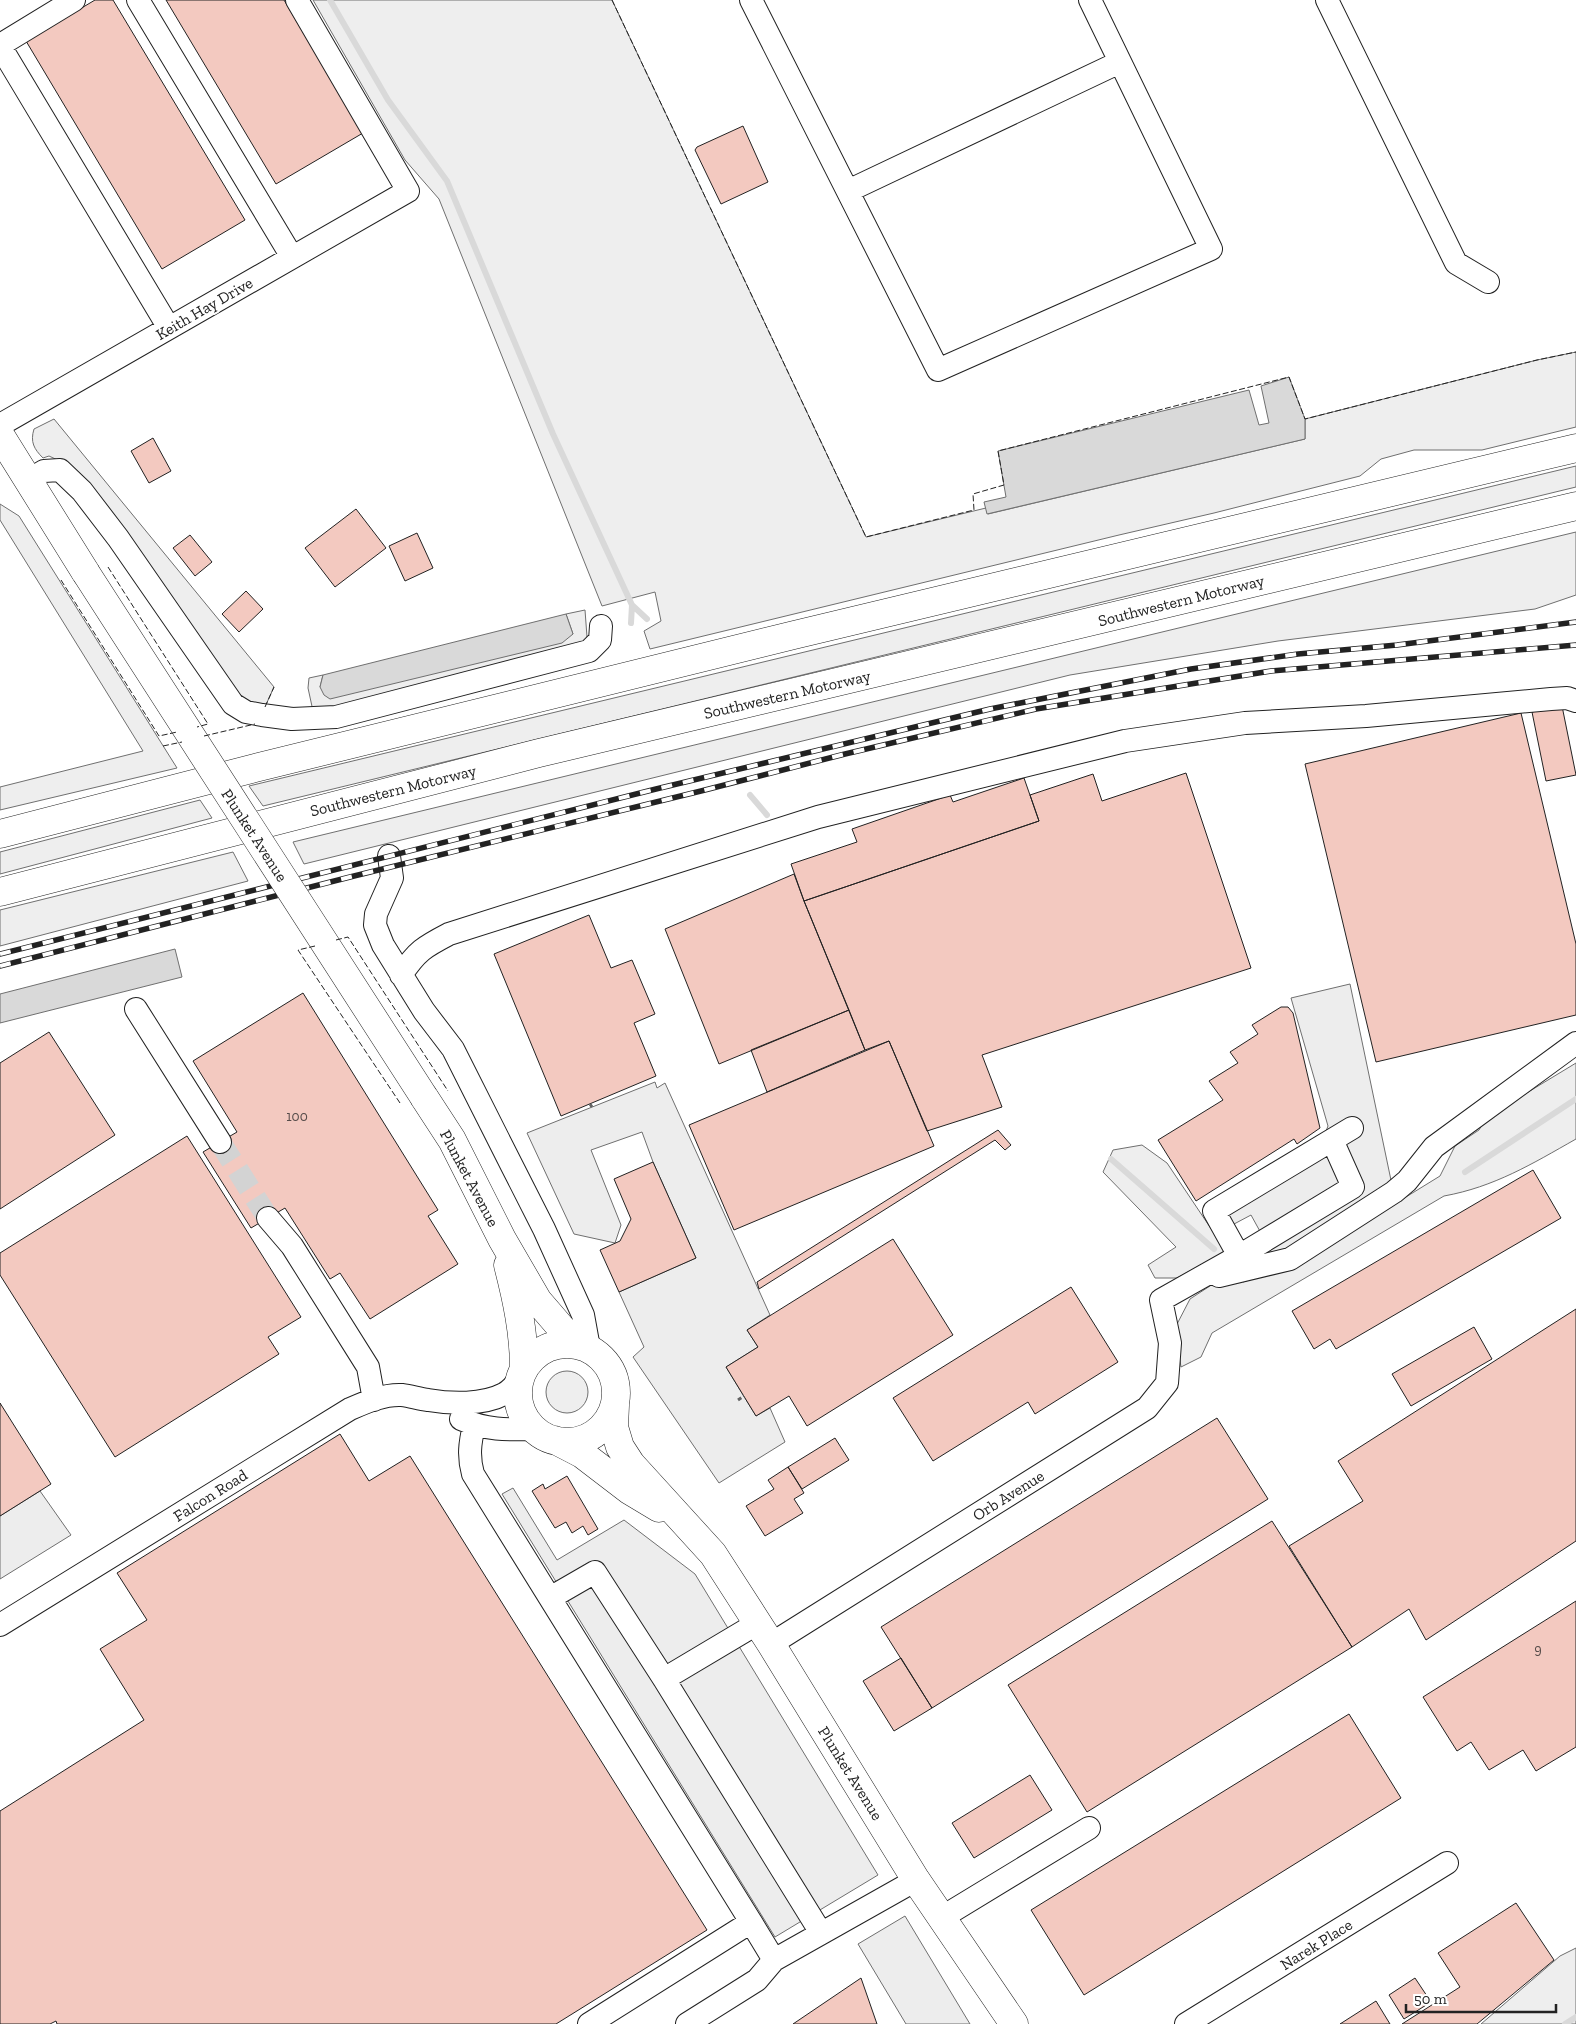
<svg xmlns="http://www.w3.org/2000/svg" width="1576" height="2024" font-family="'Zilla Slab',serif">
<rect width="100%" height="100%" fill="#fff"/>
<path fill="#eee" stroke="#6f6f6f" d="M313 0H612L866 537 986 508 988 514 1305 439V419L1537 360 1576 352V427L1482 450H1414L1381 459 1360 476 1214 513 1119 535 650 649 644 631 661 621 655 592 602 606 439 199 405 160Z
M54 419 274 687 264 709 243 704 64 463 49 456 43 458C34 449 30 442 34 429Z
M1576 466V487L263 806 249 786Z
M0 504 19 516 177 768 0 810V787L143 751 0 520Z
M1576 532V595L1535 609 1278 641 1070 675 304 864 293 842Z
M585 610 587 637 579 648 328 713 313 711 308 688 309 678 323 675 320 687 573 634 566 614Z
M200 800 212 818 0 874V852Z
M233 852 248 881 0 946V910Z
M1576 1063V1139C1532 1164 1494 1187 1444 1196L1212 1333 1201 1357 1181 1367 1175 1328 1190 1299 1236 1269 1243 1282 1294 1266 1440 1176 1455 1146 1479 1130 1487 1117Z
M1142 1145 1167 1163 1226 1251 1177 1278H1155L1148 1265 1176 1247 1103 1172 1113 1150Z
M546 1392a21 21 0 1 1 42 0a21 21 0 1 1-42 0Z
M1576 1948V2024H1481L1560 1956Z"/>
<path fill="#ededed" stroke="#6f6f6f" d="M1350 984 1392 1185 1291 1250 1273 1255 1251 1215 1219 1232 1205 1206 1326 1131 1328 1126 1291 998Z
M655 1082 657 1088 665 1083 770 1315 747 1330 758 1347 726 1367 756 1416 770 1408 785 1442 719 1483 633 1357 644 1347 619 1292 696 1258 653 1162 642 1132 591 1150 621 1225 615 1243 574 1234 527 1133Z
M513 1488 557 1560 624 1520 695 1574 878 1875 775 1937 502 1494Z
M40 1491 71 1535 0 1579V1516Z
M905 1916 970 2024H906L858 1944Z"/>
<path fill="#d9d9d9" stroke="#6f6f6f" d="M1289 377 1305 419V439L987 514 984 502 1006 497 998 451 1249 390 1259 425 1269 423 1261 386Z
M566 614 573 634 562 643 330 699 324 695 320 687 323 675Z
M175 949 182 977 0 1023V994Z"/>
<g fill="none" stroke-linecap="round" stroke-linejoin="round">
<path stroke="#d9d9d9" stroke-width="6" d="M330 0 388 100 447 181 553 434 632 605
M631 623 632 605 647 619
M750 795 767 815
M1111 1159 1214 1249
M1465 1172 1576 1099
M1565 2024 1576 2017"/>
</g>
<path fill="#f3c9c0" stroke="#222" d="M95 0H113L245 220 162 269 26 41Z
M166 0H284L363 133 276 184Z
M743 126 768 182 721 204 695 150 697 147Z
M153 438 171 471 149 483 131 451Z
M356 509 386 548 335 587 305 548Z
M417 533 433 568 405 581 389 546Z
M190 535 212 562 195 576 173 548Z
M246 591 263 609 239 632 222 614Z
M1562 706 1576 775 1546 781 1532 712Z
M1521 713 1576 944V1015L1376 1062 1305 764Z
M1186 773 1251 968 982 1055 1002 1107 927 1131 889 1041 865 1050 804 901 1039 821 1030 795 1093 774 1102 801Z
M1024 778 1039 821 804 901 791 864 857 842 852 829 950 795 953 802Z
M794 874 804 901 849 1010 719 1064 665 929Z
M589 915 611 968 632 960 655 1014 634 1023 656 1076 561 1116 494 954Z
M303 993 438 1210 428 1216 458 1264 370 1319 340 1273 330 1279 285 1208 251 1228 203 1152 237 1132 193 1061Z
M1281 1007H1288L1293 1013 1320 1128 1297 1144 1294 1139 1196 1201 1158 1140 1223 1100 1209 1081 1238 1063 1230 1052 1258 1034 1252 1025Z
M849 1010 865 1050 767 1092 751 1050Z
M49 1032 115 1135 0 1209V1063Z
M889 1041 934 1146 734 1230 689 1125Z
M998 1130 1011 1145 1005 1150 995 1140 759 1289 757 1282Z
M187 1136 301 1317 268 1337 279 1354 115 1457 0 1275V1253Z
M653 1162 696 1258 619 1292 600 1250 620 1241 631 1219 614 1179Z
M1533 1170 1561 1218 1336 1349 1330 1339 1314 1349 1292 1311Z
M893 1239 953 1335 807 1426 789 1396 756 1416 726 1367 758 1347 747 1330Z
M1071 1287 1118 1362 1035 1414 1028 1402 933 1461 893 1398Z
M1576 1309V1541L1426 1640 1409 1609 1352 1647 1289 1546 1363 1501 1338 1461Z
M1474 1327 1492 1359 1411 1406 1392 1374Z
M0 1403 51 1484 0 1516Z
M1217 1418 1268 1499 932 1708 881 1627Z
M340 1434 369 1481 410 1456 707 1930 556 2024H57L56 2021 50 2024H0V1811L144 1720 100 1649 147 1620 117 1573Z
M835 1438 849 1460 802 1489 788 1467Z
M788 1467 804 1493 794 1499 803 1513 765 1536 746 1506 774 1489 768 1480Z
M567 1476 598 1529 588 1535 583 1526 572 1533 566 1522 555 1528 532 1491 543 1484 545 1489Z
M1272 1521 1352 1647 1087 1812 1008 1685Z
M1576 1601V1747L1536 1771 1523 1750 1489 1770 1471 1742 1457 1751 1423 1697Z
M901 1658 932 1708 894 1731 863 1681Z
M1349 1714 1401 1798 1084 1995 1031 1910Z
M1030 1775 1052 1810 974 1858 952 1823Z
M1516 1903 1554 1960 1477 2024H1402L1460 1987 1438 1953Z
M861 1978 877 2024H793Z
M1415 1978 1431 2002 1404 2019 1389 1995Z
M1376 2001 1390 2024H1340Z"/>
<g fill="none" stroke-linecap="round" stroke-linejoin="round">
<path stroke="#d3d3d3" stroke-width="22" stroke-dasharray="22 11" stroke-linecap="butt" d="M220 1142 268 1218"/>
<g stroke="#222" stroke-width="24">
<path id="minor" d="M138 0 292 257
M751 0 938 370 1211 249 1090 0
M1327 0 1456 263 1488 282
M0 45 74 0
M0 46 169 328
M848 191 1120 62
M0 425 408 191 297 0
M29 480 44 471 60 470 82 491 118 538 233 704 246 712 262 715 292 719 336 717 589 651 600 640 601 626
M389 856 392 878 376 914 375 925 383 945 424 1011 453 1049 512 1166 544 1229 583 1315 589 1348
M401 975C417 951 424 947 449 934L818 817 1125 741 1245 723 1366 716 1551 699 1567 698 1576 701
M136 1009 220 1142
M268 1218 292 1246 368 1367 374 1400
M1239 1256 1214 1211 1352 1128
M1219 1276 1290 1259 1394 1192 1407 1181 1434 1147 1576 1043
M461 1419C485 1430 507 1430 534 1429
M474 1425C470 1443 468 1456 473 1474L751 1922
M550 1598 595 1572 664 1679 821 1933
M0 1625 350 1409C366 1402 384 1394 402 1395 411 1396 419 1399 428 1400 451 1404 483 1405 504 1394 511 1390 516 1384 520 1378
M771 1644 1147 1408 1167 1383 1170 1343 1161 1300 1239 1256 1353 1187 1332 1140
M664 1679 758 1623
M941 1918 1089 1828
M589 2024 751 1922 774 1960 916 1880
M687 2024 757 1980 774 1960
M1186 2024 1447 1863"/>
</g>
<g stroke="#222" stroke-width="29">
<path id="major" d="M0 435 86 573
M424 1097 452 1140 502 1239 538 1301 575 1344
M508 1265C517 1300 524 1333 524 1369
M518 1393a49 49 0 1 1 98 0a49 49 0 1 1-98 0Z
M615 1405 614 1427 620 1447 631 1464 713 1554 771 1644 916 1880 1014 2024
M555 1440 582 1454 629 1490 659 1508"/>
</g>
<g stroke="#222" stroke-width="29">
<path id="highway" d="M0 834 255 768 794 635 1576 448
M0 892 539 753 1576 506"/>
</g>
<path stroke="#646464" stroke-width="3" stroke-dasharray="4 2.5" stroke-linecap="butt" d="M590 1104 592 1107
M738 1400 744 1396"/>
<use href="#minor" stroke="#fff" stroke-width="22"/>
<use href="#major" stroke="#fff" stroke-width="28"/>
<use href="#highway" stroke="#fff" stroke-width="28"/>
<g stroke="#222" stroke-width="5.5">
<path id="rail" d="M0 954 656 789 990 709 1191 669 1298 654 1397 645 1576 622
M0 966 354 876 701 791 845 754 1036 709 1271 671 1576 645"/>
</g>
<use href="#rail" stroke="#fff" stroke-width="4" stroke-dasharray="11" stroke-linecap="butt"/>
<g stroke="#222" stroke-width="29" stroke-linecap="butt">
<path id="major-bridge" d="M86 573 424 1097"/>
</g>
<use href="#major-bridge" stroke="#fff" stroke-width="28"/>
<path stroke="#222" stroke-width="1" stroke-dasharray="6 2.5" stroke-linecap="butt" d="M612 0 866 537 974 510 973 494 1004 485 998 451 1289 377 1305 419 1537 360 1576 352
M108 567 208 724 197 727
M61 580 159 736 177 732
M265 707 274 687
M204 736 255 724
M163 746 182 742
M336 940 348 937 448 1091
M315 946 298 950 400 1103"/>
</g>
<g text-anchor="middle" stroke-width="4" stroke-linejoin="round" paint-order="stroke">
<g font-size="14" fill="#564c4a">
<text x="297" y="1121">100</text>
<text x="1538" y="1654">9</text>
</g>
<g font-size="16" fill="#222" stroke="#fff">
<text transform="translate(204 308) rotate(-30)" y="6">Keith Hay Drive</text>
<text transform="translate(1181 600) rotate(-14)" y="6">Southwestern Motorway</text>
<text transform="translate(787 694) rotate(-13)" y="6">Southwestern Motorway</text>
<text transform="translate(393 790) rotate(-14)" y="6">Southwestern Motorway</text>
<text transform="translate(255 835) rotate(57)" y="6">Plunket Avenue</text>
<text transform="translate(470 1178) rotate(62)" y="6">Plunket Avenue</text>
<text transform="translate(210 1495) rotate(-32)" y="6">Falcon Road</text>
<text transform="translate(1008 1495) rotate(-32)" y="6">Orb Avenue</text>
<text transform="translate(851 1773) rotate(58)" y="6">Plunket Avenue</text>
<text transform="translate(1316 1944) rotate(-32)" y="6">Narek Place</text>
</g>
</g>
<path d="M1406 2004v8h150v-8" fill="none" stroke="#222222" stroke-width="2.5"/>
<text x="1414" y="2004" font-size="15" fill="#222222" stroke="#ffffff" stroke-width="4" paint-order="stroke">50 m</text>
</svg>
